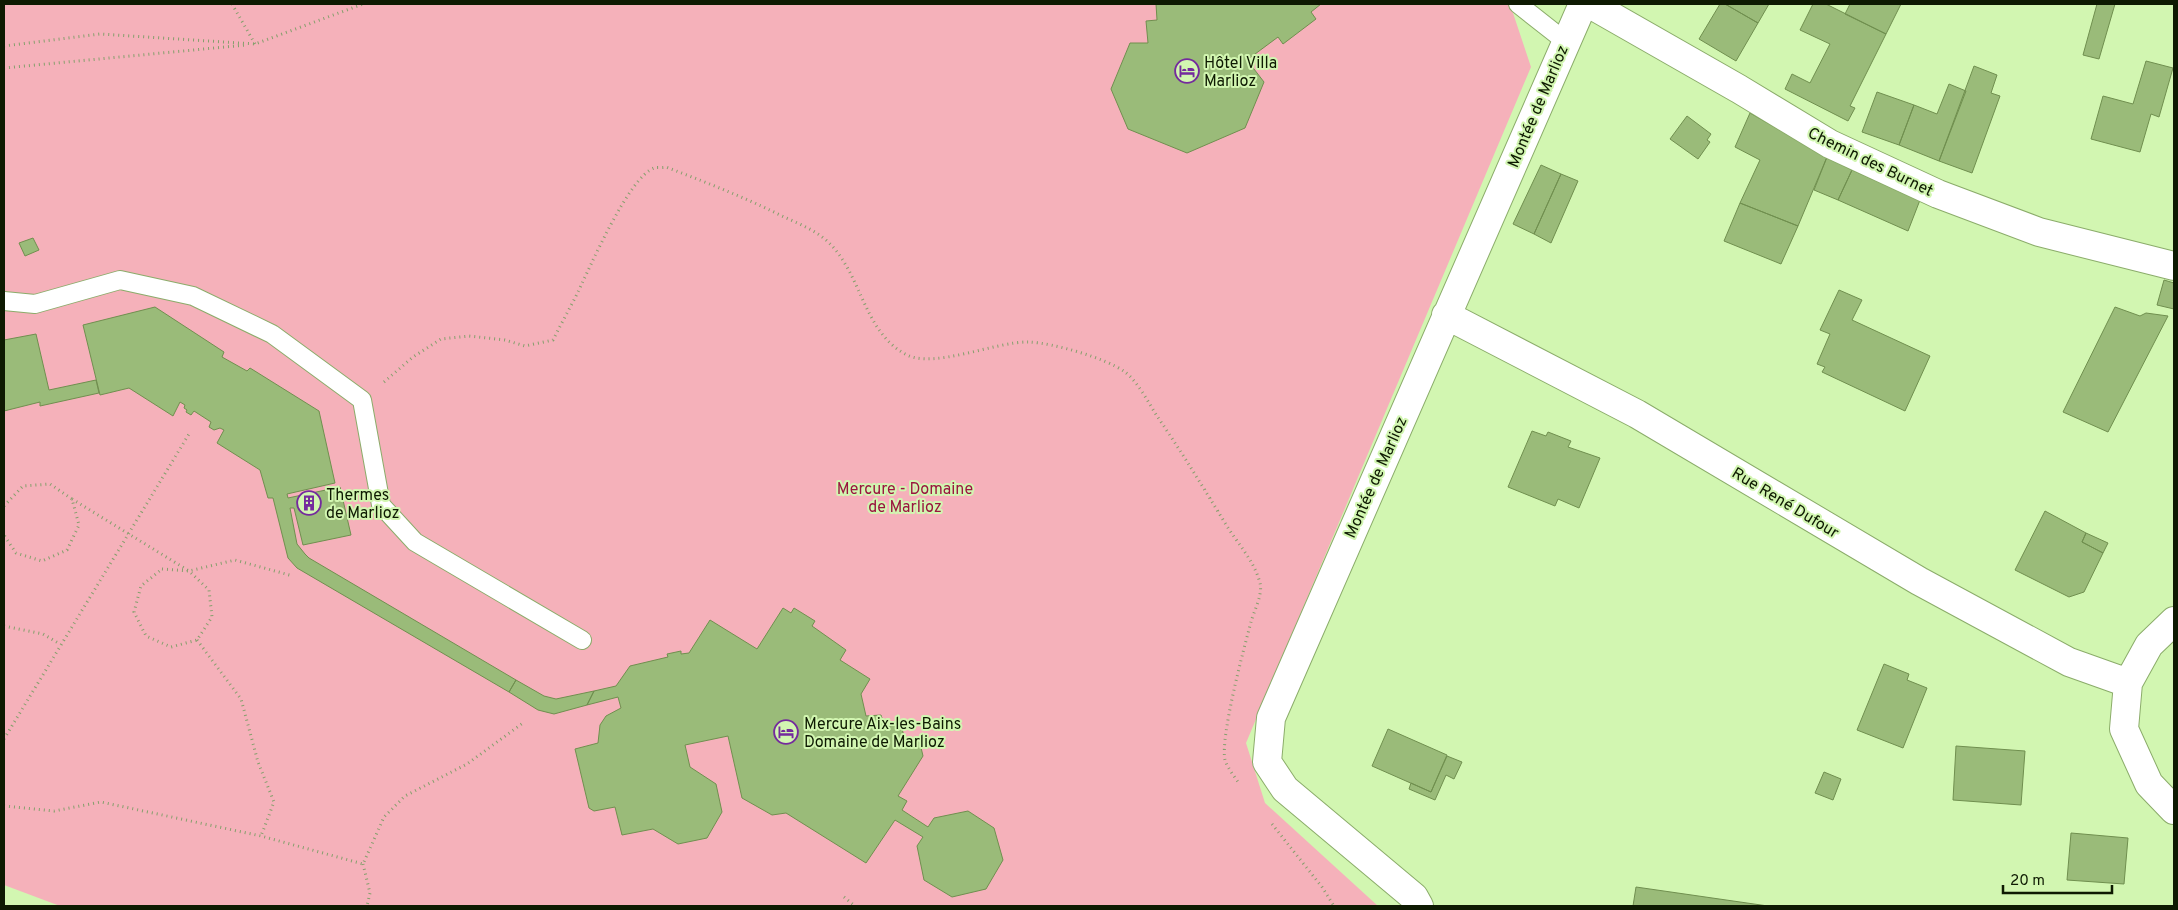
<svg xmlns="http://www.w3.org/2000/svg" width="2178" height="910" font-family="Overpass,sans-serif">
<rect width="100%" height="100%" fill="#d2f6b1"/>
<path fill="#f5b1ba" d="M4 4H1510L1531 67 1246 743 1265 803 1378 906H60L4 885Z"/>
<path fill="#9abb79" stroke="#708f4f" d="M1156 4H1321L1311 12 1316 19 1283 44 1278 37 1247 60 1264 82 1245 128 1187 153 1128 129 1111 89 1130 43H1148L1146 21 1157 20Z
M1720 4H1725L1758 23 1736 61 1699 39Z
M1725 4H1769L1758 23Z
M1813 4H1826L1886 34 1850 106 1855 108 1848 121 1785 89 1792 74 1810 83 1830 44 1800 30Z
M1850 4H1901L1886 34 1845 14Z
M2097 4H2115L2099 59 2083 55Z
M2146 61 2173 68 2159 117 2151 114 2140 152 2091 139 2103 96 2133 104Z
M1974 66 1997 75 1991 93 2000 96 1972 173 1939 161Z
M1949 84 1966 91 1939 161 1899 145 1914 105 1937 114Z
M1877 92 1914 105 1899 145 1862 132Z
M1750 113 1827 157 1798 226 1740 203 1760 160 1735 147Z
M1687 116 1711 134 1707 140 1710 142 1698 159 1670 139Z
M1827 157 1852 170 1838 200 1814 190Z
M1541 165 1561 174 1534 234 1513 224Z
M1852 170 1920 200 1908 231 1838 200Z
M1561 174 1578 181 1551 243 1534 234Z
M1740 203 1798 226 1781 264 1724 241Z
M33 238 39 250 25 256 19 243Z
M2164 280 2174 283V309L2157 305Z
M1839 290 1862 300 1852 320 1930 356 1905 411 1822 372 1825 367 1817 364 1830 334 1820 330Z
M155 307 224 352 222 357 247 371 250 368 319 411 335 483 287 494 288 498 340 487 351 535 303 545 294 508H290L297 544 305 554 309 558 516 680 509 692 297 568 288 558 273 498H268L260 470 217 443 224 430 220 428 214 430 209 427 211 422 194 411 191 415 186 412 187 410 184 408 185 405 180 402 173 416 129 388 100 395 83 325Z
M2115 307 2140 316 2146 313 2168 316 2108 432 2063 412Z
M36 334 49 390 96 380 99 393 40 406V402L4 411V340Z
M1532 431 1546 436 1548 432 1571 441 1568 447 1600 458 1579 508 1558 499 1555 506 1508 487Z
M2045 511 2086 533 2082 542 2103 553 2084 592 2069 597 2015 570Z
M2086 533 2108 543 2103 553 2082 542Z
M783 608 791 613 794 608 815 621 812 626 846 650 840 660 870 679 861 694 866 716 881 715 885 727 901 725 905 740 919 739 923 756 898 796 907 801 902 810 928 827 934 818 968 811 994 828 1003 860 986 889 952 897 924 880 917 846 923 837 895 820 866 863 786 813 772 815 742 798 728 736 685 745 690 767 716 784 722 812 707 838 678 844 653 829 622 835 615 807 594 811 589 808 575 749 598 743 600 725 606 716 621 708 618 697 587 705 594 691 616 686 630 666 668 657 667 654 681 651V654L689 653 710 620 757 649Z
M1884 664 1909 674 1907 680 1927 688 1903 748 1857 730Z
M516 680 544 696 556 699 594 691 587 705 554 714 538 710 509 692Z
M1388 729 1447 755 1431 792 1372 766Z
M1956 746 2025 751 2021 805 1953 800Z
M1447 756 1462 762 1454 779 1446 775 1435 800 1409 789 1411 783 1431 792Z
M1824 772 1841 779 1833 800 1815 793Z
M2071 833 2128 838 2124 884 2067 880Z
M1636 887 1747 903 1768 906H1633Z"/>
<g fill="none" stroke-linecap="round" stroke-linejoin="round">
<g stroke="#8bac6a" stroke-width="20">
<path id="service" d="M1518 4 1565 41
M4 301 35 304 120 280 193 296 272 334 362 400 381 505 415 542 582 640"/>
</g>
<g stroke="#8bac6a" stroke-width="30">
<path id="minor" d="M1590 4 1739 89 1830 144 1938 194 2039 232 2174 266
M1446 315 1637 414 1919 581 2069 662 2128 683
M2174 621 2149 645 2128 683 2124 729 2149 784 2174 810
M1419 906 1414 897 1285 789 1267 762 1271 718 1583 4"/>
</g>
<path stroke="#859f6c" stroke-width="3" stroke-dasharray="1 4" stroke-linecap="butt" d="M232 4 255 44
M4 46 100 34 255 44 363 4
M4 68 246 45
M384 382 413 357 441 339 469 336 505 340 525 346 553 340C561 324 570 308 578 292 590 267 629 177 654 168 657 167 662 168 666 167 705 182 744 197 782 216 797 223 813 229 826 240 862 272 862 330 905 354 933 370 996 341 1029 342 1053 343 1106 358 1125 372 1138 382 1148 402 1157 416 1181 451 1203 487 1225 523 1237 543 1254 560 1260 583 1263 594 1254 611 1251 622 1244 648 1220 737 1225 760 1227 767 1234 776 1238 782
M72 499 189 571 235 560 293 576
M4 506 23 486 50 484 72 499 79 525 67 550 42 561 16 553 4 535
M162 569 189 571 209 590 212 617 197 640 171 647 146 636 134 612 141 586Z
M4 626 43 634 60 644
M197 640 241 699 258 762 274 802 261 836
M4 739 189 434
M4 806 54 811 101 802 261 836 363 864 384 817 405 796 467 764 523 723
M1272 824 1322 887 1334 906
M363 864 370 893 367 906
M844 897 855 906"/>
<use href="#service" stroke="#fff" stroke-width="18"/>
<use href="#minor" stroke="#fff" stroke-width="28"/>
</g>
<defs>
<g id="hotel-ring" transform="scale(1.25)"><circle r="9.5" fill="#d2f6b1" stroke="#742a9d" stroke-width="1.5"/><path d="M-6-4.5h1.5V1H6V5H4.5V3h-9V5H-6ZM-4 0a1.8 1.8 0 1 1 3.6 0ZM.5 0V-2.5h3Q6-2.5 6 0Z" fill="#742a9d"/></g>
<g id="building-ring" transform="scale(1.25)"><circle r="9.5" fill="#d2f6b1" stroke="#742a9d" stroke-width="1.5"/><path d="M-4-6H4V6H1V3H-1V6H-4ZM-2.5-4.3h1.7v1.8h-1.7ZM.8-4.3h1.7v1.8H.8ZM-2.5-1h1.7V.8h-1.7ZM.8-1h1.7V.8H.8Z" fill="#742a9d"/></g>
</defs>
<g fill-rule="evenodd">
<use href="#hotel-ring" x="1187" y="71"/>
<use href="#building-ring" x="309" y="503"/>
<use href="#hotel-ring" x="786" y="732"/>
</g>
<g text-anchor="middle" stroke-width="4" stroke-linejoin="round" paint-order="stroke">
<g font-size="16" fill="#0e1a02" stroke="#d2f6b1" text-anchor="start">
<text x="1204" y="68">Hôtel Villa<tspan x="1204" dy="18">Marlioz</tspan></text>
<text x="326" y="500">Thermes<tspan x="326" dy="18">de Marlioz</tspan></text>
<text x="804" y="729">Mercure Aix-les-Bains<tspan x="804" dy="18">Domaine de Marlioz</tspan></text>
</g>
<g font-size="16" fill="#0e1a02" stroke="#d2f6b1">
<text transform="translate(1537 106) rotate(-67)" y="6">Montée de Marlioz</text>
<text transform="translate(1871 161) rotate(26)" y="6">Chemin des Burnet</text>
<text transform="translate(1375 477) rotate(-66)" y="6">Montée de Marlioz</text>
<text transform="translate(1786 502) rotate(31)" y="6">Rue René Dufour</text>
</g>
<g font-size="16" fill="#99153f" stroke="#d2f6b1">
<text x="905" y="494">Mercure - Domaine<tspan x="905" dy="18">de Marlioz</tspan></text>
</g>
</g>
<rect width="2178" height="910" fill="none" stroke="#0e1a02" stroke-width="10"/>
<path d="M2003 885v8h109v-8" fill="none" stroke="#0e1a02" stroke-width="2.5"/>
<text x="2010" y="885" font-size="15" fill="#0e1a02" stroke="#d2f6b1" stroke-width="4" paint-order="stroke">20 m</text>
</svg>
